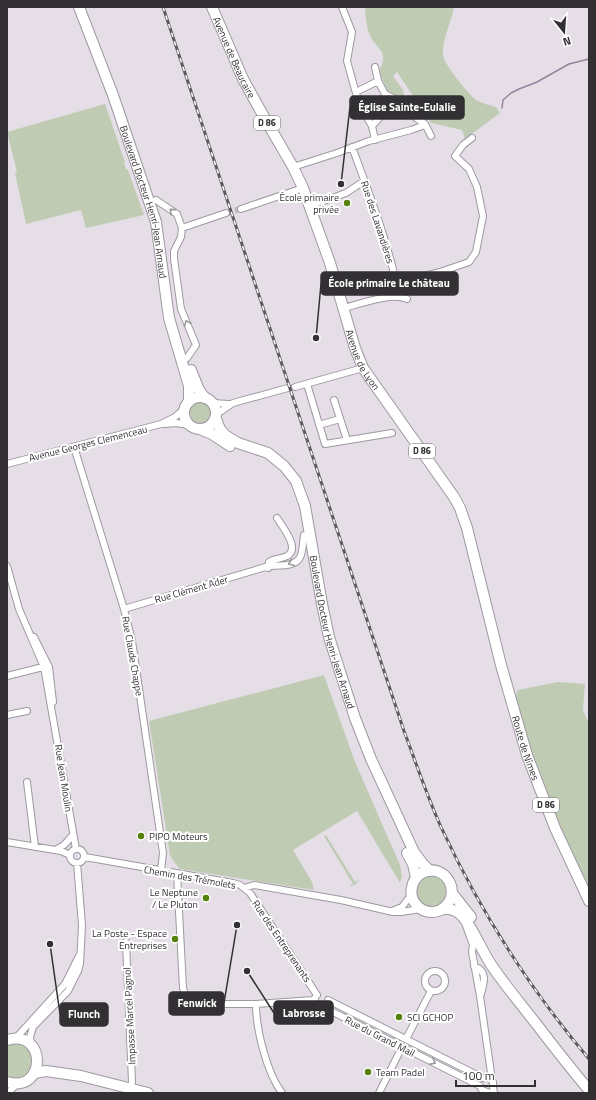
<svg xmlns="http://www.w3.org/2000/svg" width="596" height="1100" font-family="'Titillium Web',sans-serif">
<rect width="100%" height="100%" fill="#e5dee7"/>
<path fill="#bfccb3" d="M365 7H454C451 23 442 39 443 55 444 64 470 97 478 101 484 104 490 105 496 107L500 113 465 139 462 130 431 123 397 72 393 76 403 90 405 101 388 92 379 71C390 49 377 52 370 35 366 27 366 16 365 7Z
M105 104 125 162 124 163 126 169 128 170 144 215 86 228 81 210 26 224 15 173 17 172 7 132Z
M199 401C225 403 208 438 190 420L192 419 190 412H188L192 405Z
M324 675 355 762 400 865 402 876 400 883 357 811 293 850 312 882 314 890 180 869 174 862 170 855 149 721Z
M558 682 585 684 583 710 589 724V901L555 828 513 705 518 690Z
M326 835 355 882 359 880C358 883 352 887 349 886L353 884 324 836Z
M416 892a16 16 0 1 1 32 0a16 16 0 1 1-32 0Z
M7 1044H23L31 1051 33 1065 27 1075 21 1078H7Z"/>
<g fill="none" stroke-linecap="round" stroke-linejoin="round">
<path stroke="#96839e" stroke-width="1.5" d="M502 108 503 100 511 93 519 89 537 82 569 64 589 59"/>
<path stroke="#c1bbc3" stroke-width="6" stroke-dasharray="6 3" stroke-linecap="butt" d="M226 213 241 209"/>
<g stroke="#9e98a0" stroke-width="8">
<path id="street" d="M342 7 352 32 347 61 359 104 372 126 375 140
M356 92 378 81
M387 95 405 104 416 118 425 124 431 136
M372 126 381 116 380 100 387 95 385 94 378 81 375 67
M352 147C370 196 390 247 399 297
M293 167 337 153 369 141 411 130 422 126 423 124
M156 200 177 214 182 228 181 237 174 251V259L181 309 196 345 187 358
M309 206 346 193 364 181
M241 209 303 188
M182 228 226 213
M397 283 440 272 469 262 476 252 483 216 477 187 469 169 455 156 463 145 472 138
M344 308C359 304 392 292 407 299
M307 384 325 444 392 433
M295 387 363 368
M334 400 346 437
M213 403 229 404
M217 414 233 403 288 388
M165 424 176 423 189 425
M319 425 340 419
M74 447 124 609 132 641 163 853 161 871
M7 464 161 424 175 417 184 409
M7 566 19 609 44 667 76 849
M268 568 269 562C275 558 282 559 287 556 301 549 282 526 277 518
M124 609 269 566C279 565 297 568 301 555 303 549 303 541 304 535
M34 637 49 667 53 702
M7 676 47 666
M7 715 27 711
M27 782 35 847
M7 842 61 851 70 855
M70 856a7 7 0 1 1 14 0a7 7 0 1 1-14 0Z
M55 850 64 845 73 835
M85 857 233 883 240 885 250 893 317 995
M177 873 183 988 187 1000 193 1004H256L314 1000
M244 888 254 885 341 900 393 912H401L421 909
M392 911 402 907 411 895
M465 923 473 945 472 952 480 996 492 1080
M126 942 132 1082 130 1089
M474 966C488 971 484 983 481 994
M425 981a10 10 0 1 1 20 0a10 10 0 1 1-20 0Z
M315 998V1003L318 1006 323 1007 474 1083 480 1086 482 1090 490 1093
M328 1000 483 1078
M256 1004C256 1030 267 1073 282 1093
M15 1039 65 984 79 956
M406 1039 431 991
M31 1045 30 1037 33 1027 68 991 78 971 80 964 82 925 77 863
M489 1078 493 1082V1087L494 1093
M8 1093 17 1084
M379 1093 402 1047"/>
</g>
<g stroke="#9e98a0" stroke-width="12">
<g id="primary">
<path id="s1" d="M79 7 113 95 156 222 169 318 189 386V402"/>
<path id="s2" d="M212 7 243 79 264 117 293 167 303 188 330 263 355 348 363 368 454 497 460 508 467 528 501 665 527 755 555 828 589 901"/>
<path d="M191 370 199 390 205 398"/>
<circle cx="200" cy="413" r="16"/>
<path id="s3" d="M216 419 220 429 225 435 238 443 268 453 284 466 296 481 305 506 322 604 329 637 335 656 355 718 371 759 414 852 423 864 430 871"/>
<path d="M202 430 212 434 230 446"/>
<path d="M407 853 413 864 416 878"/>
<path d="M452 893 471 917"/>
<path d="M442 909C464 894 445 861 422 873 417 876 413 881 412 887 409 900 419 912 432 912 438 912 443 908 449 909 454 910 459 912 462 916 473 927 482 952 492 966 505 985 520 1003 534 1021 552 1044 570 1068 589 1090"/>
<path d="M7 1040C47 1028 47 1094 7 1082"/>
<path d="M34 1073 46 1071 81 1076 148 1093"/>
</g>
</g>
<use href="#street" stroke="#fff" stroke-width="6"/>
<use href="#primary" stroke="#fff" stroke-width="10"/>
<g stroke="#5e5a60" stroke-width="3">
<path id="rail" d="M163 7 404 731C416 763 427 796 441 827 480 911 529 988 589 1059"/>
</g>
<use href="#rail" stroke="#fff" stroke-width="1.5" stroke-dasharray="4.5" stroke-linecap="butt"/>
</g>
<defs><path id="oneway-chevron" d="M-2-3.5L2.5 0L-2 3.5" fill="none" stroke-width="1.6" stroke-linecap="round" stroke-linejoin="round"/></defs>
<g stroke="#99989a">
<use href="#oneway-chevron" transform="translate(172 211) rotate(-140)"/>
<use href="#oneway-chevron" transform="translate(187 323) rotate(-112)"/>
<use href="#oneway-chevron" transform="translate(291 563) rotate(158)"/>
<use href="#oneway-chevron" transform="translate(433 1062) rotate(27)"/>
</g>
<g fill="#55810c" stroke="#fff" stroke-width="1.5">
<circle cx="347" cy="203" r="4"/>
<circle cx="141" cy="836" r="4"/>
<circle cx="206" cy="898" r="4"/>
<circle cx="175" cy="939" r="4"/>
<circle cx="399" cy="1017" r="4"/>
<circle cx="368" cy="1072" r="4"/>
</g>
<g text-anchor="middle" stroke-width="4" stroke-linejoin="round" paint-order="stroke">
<g fill="#fff" stroke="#706e71" stroke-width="1">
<rect x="254" y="116" width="26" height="14" rx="3"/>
<rect x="409" y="444" width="26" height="14" rx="3"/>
<rect x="533" y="798" width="26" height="14" rx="3"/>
</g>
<g font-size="9" font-weight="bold" fill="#333034">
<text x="267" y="126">D 86</text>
<text x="422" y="454">D 86</text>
<text x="546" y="808">D 86</text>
</g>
<g font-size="10" fill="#333034" stroke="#fff">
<text dy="4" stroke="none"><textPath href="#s2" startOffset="55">Avenue de Beaucaire</textPath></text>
<text dy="4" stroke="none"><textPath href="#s1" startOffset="206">Boulevard Docteur Henri-Jean Arnaud</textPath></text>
<text transform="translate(378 222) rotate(72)" y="4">Rue des Lavandières</text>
<text dy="4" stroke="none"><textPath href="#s2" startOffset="385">Avenue de Lyon</textPath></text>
<text transform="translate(88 443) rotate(-14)" y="4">Avenue Georges Clemenceau</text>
<text transform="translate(191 589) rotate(-16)" y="4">Rue Clément Ader</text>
<text dy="4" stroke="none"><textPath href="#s3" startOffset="261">Boulevard Docteur Henri-Jean Arnaud</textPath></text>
<text transform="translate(133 656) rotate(80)" y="4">Rue Claude Chappe</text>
<text dy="4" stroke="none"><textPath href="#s2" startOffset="812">Route de Nîmes</textPath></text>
<text transform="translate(64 778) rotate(81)" y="4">Rue Jean Moulin</text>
<text transform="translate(190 877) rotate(10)" y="4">Chemin des Trémolets</text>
<text transform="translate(282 941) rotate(56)" y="4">Rue des Entreprenants</text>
<text transform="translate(129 1016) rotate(-93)" y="4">Impasse Marcel Pagnol</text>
<text transform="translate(380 1036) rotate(27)" y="4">Rue du Grand Mail</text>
</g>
<g font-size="10" fill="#333034" stroke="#fff" text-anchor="end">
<text x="339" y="201">École primaire<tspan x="339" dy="12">privée</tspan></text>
<text x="149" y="840" text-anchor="start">PIPO Moteurs</text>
<text x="198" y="896">Le Neptune<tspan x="198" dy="12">/ Le Pluton</tspan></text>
<text x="167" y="937">La Poste - Espace<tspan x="167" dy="12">Entreprises</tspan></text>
<text x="407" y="1021" text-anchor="start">SCI GCHOP</text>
<text x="376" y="1076" text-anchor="start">Team Padel</text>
</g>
</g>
<path fill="none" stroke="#333034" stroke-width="1.5" d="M341 184L350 107M316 338L321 284M237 925L224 1003M247 971L274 1013M50 944L60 1014"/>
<g fill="#333034" stroke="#fff" stroke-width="1.5">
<circle cx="341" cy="184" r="4"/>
<circle cx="316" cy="338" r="4"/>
<circle cx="237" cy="925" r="4"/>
<circle cx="247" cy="971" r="4"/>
<circle cx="50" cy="944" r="4"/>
</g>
<g fill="#333034" stroke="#333034" stroke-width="1.5">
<rect x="350" y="96" width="114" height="23" rx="4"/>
<rect x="321" y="272" width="137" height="23" rx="4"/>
<rect x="169" y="992" width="55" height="23" rx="4"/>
<rect x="274" y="1001" width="59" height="23" rx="4"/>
<rect x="60" y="1003" width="48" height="23" rx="4"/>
</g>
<g font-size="11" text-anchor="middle" font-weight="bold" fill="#fff">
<text x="407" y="111">Église Sainte-Eulalie</text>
<text x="389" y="287">École primaire Le château</text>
<text x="197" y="1007">Fenwick</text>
<text x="304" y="1017">Labrosse</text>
<text x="84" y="1018">Flunch</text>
</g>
<rect width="596" height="1100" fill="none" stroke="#333034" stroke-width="16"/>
<g transform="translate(564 32) rotate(163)" stroke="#ffffff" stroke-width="3" paint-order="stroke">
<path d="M0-3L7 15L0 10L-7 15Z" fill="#333034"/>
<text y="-6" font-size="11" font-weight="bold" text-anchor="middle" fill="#333034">N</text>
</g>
<path d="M456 1080v6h79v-6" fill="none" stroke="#333034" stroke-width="2"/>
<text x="462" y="1080" font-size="12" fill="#333034" stroke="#ffffff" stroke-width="3" paint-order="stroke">100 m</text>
</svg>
